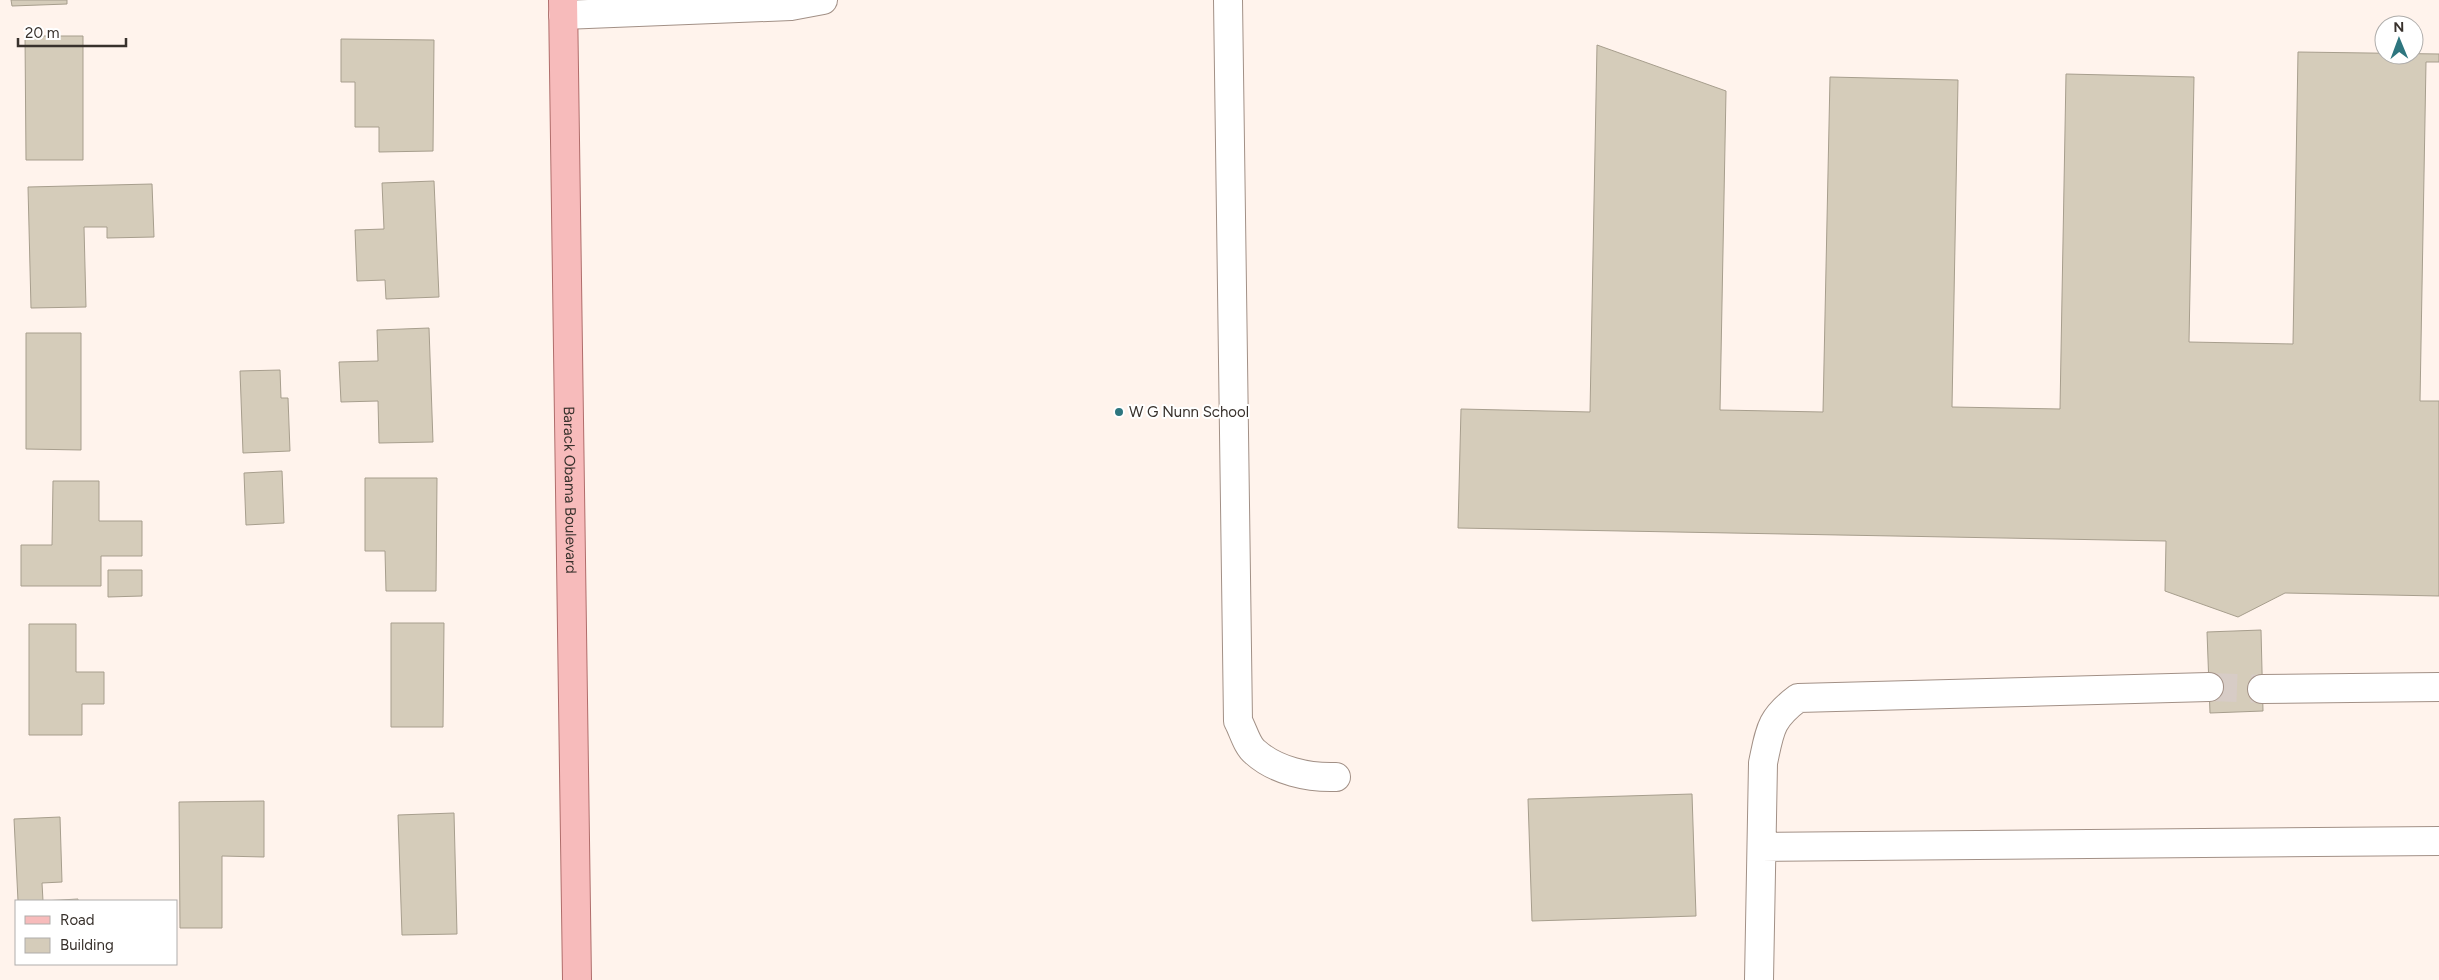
<svg xmlns="http://www.w3.org/2000/svg" width="2439" height="980" font-family="Figtree,sans-serif">
<rect width="100%" height="100%" fill="#fff3ec"/>
<path fill="#d5ccba" stroke="#a79e8d" d="M11 0H67V4L12 6Z
M25 36H83V160H26Z
M341 39 434 40 433 151 379 152V127H355V82H341Z
M1597 45 1726 91 1720 410 1823 412 1830 77 1958 80 1952 407 2060 409 2066 74 2194 77 2189 342 2293 344 2298 52 2439 54V62H2426L2420 401H2439V596L2285 593 2238 617 2165 591 2166 541 1458 528 1461 409 1590 412Z
M434 181 439 297 386 299 385 280 357 281 355 230 384 229 382 183Z
M152 184 154 237 107 238V227H84L86 307 31 308 28 187Z
M429 328 433 442 379 443 378 401 341 402 339 362 378 361 377 330Z
M26 333H81V450L26 449Z
M280 370 281 398H288L290 451 243 453 240 371Z
M282 471 284 523 246 525 244 473Z
M365 478H437L436 591H386L385 551H365Z
M53 481H99V521H142V556H101V586H21V545H52Z
M108 570H142V596L108 597Z
M391 623H444L443 727H391Z
M29 624H76V672H104V704H82V735H29Z
M2261 630 2263 711 2210 713 2207 632Z
M1692 794 1696 916 1532 921 1528 799Z
M264 801V857L222 856V928H180L179 802Z
M454 813 457 934 402 935 398 815Z
M60 817 62 882 42 883 43 901 78 899V901H18L14 819Z"/>
<g fill="none" stroke-linecap="round" stroke-linejoin="round">
<path stroke="#d7ccc6" stroke-width="28" stroke-dasharray="28 14" stroke-linecap="butt" d="M2209 687 2262 689"/>
<g stroke="#a29086" stroke-width="30">
<path id="minor" d="M1228 0 1238 721C1243 730 1247 746 1255 752 1276 771 1309 778 1336 777
M563 15 791 6 823 0
M2262 689 2439 687
M1762 847 2439 841
M1759 980 1763 763C1770 730 1770 719 1798 698L2209 687"/>
</g>
<g stroke="#b06d6b" stroke-width="30">
<g id="major">
<path id="s1" d="M563 0 577 980"/>
</g>
</g>
<use href="#minor" stroke="#fff" stroke-width="28"/>
<use href="#major" stroke="#f7bbbb" stroke-width="28"/>
</g>
<circle fill="#2e767f" stroke="#fff" stroke-width="2" cx="1119" cy="412" r="5"/>
<g text-anchor="middle" stroke-width="4" stroke-linejoin="round" paint-order="stroke">
<g font-size="15" fill="#38312c" stroke="#fff" text-anchor="start">
<text x="1129" y="417">W G Nunn School</text>
</g>
<g font-size="15" fill="#38312c" stroke="#fff">
<text dy="5" stroke="none"><textPath href="#s1" startOffset="490">Barack Obama Boulevard</textPath></text>
</g>
</g>
<rect x="15" y="900" width="162" height="65" fill="#ffffff" stroke="#afadab"/>
<rect x="25" y="916" width="25" height="8" fill="#f7bbbb" stroke="#afadab"/>
<text x="60" y="925" font-size="15" fill="#38312c">Road</text>
<rect x="25" y="938" width="25" height="15" fill="#d5ccba" stroke="#afadab"/>
<text x="60" y="950" font-size="15" fill="#38312c">Building</text>
<g transform="translate(2399 40) rotate(359)"><circle r="24" fill="#ffffff" stroke="#afadab"/>
<path d="M0-4L9 19L0 12L-9 19Z" fill="#2e767f"/>
<text y="-8" font-size="14" font-weight="bold" text-anchor="middle" fill="#38312c">N</text>
</g>
<path d="M18 38v8h108v-8" fill="none" stroke="#38312c" stroke-width="2.5"/>
<text x="25" y="38" font-size="15" fill="#38312c" stroke="#ffffff" stroke-width="4" paint-order="stroke">20 m</text>
</svg>
